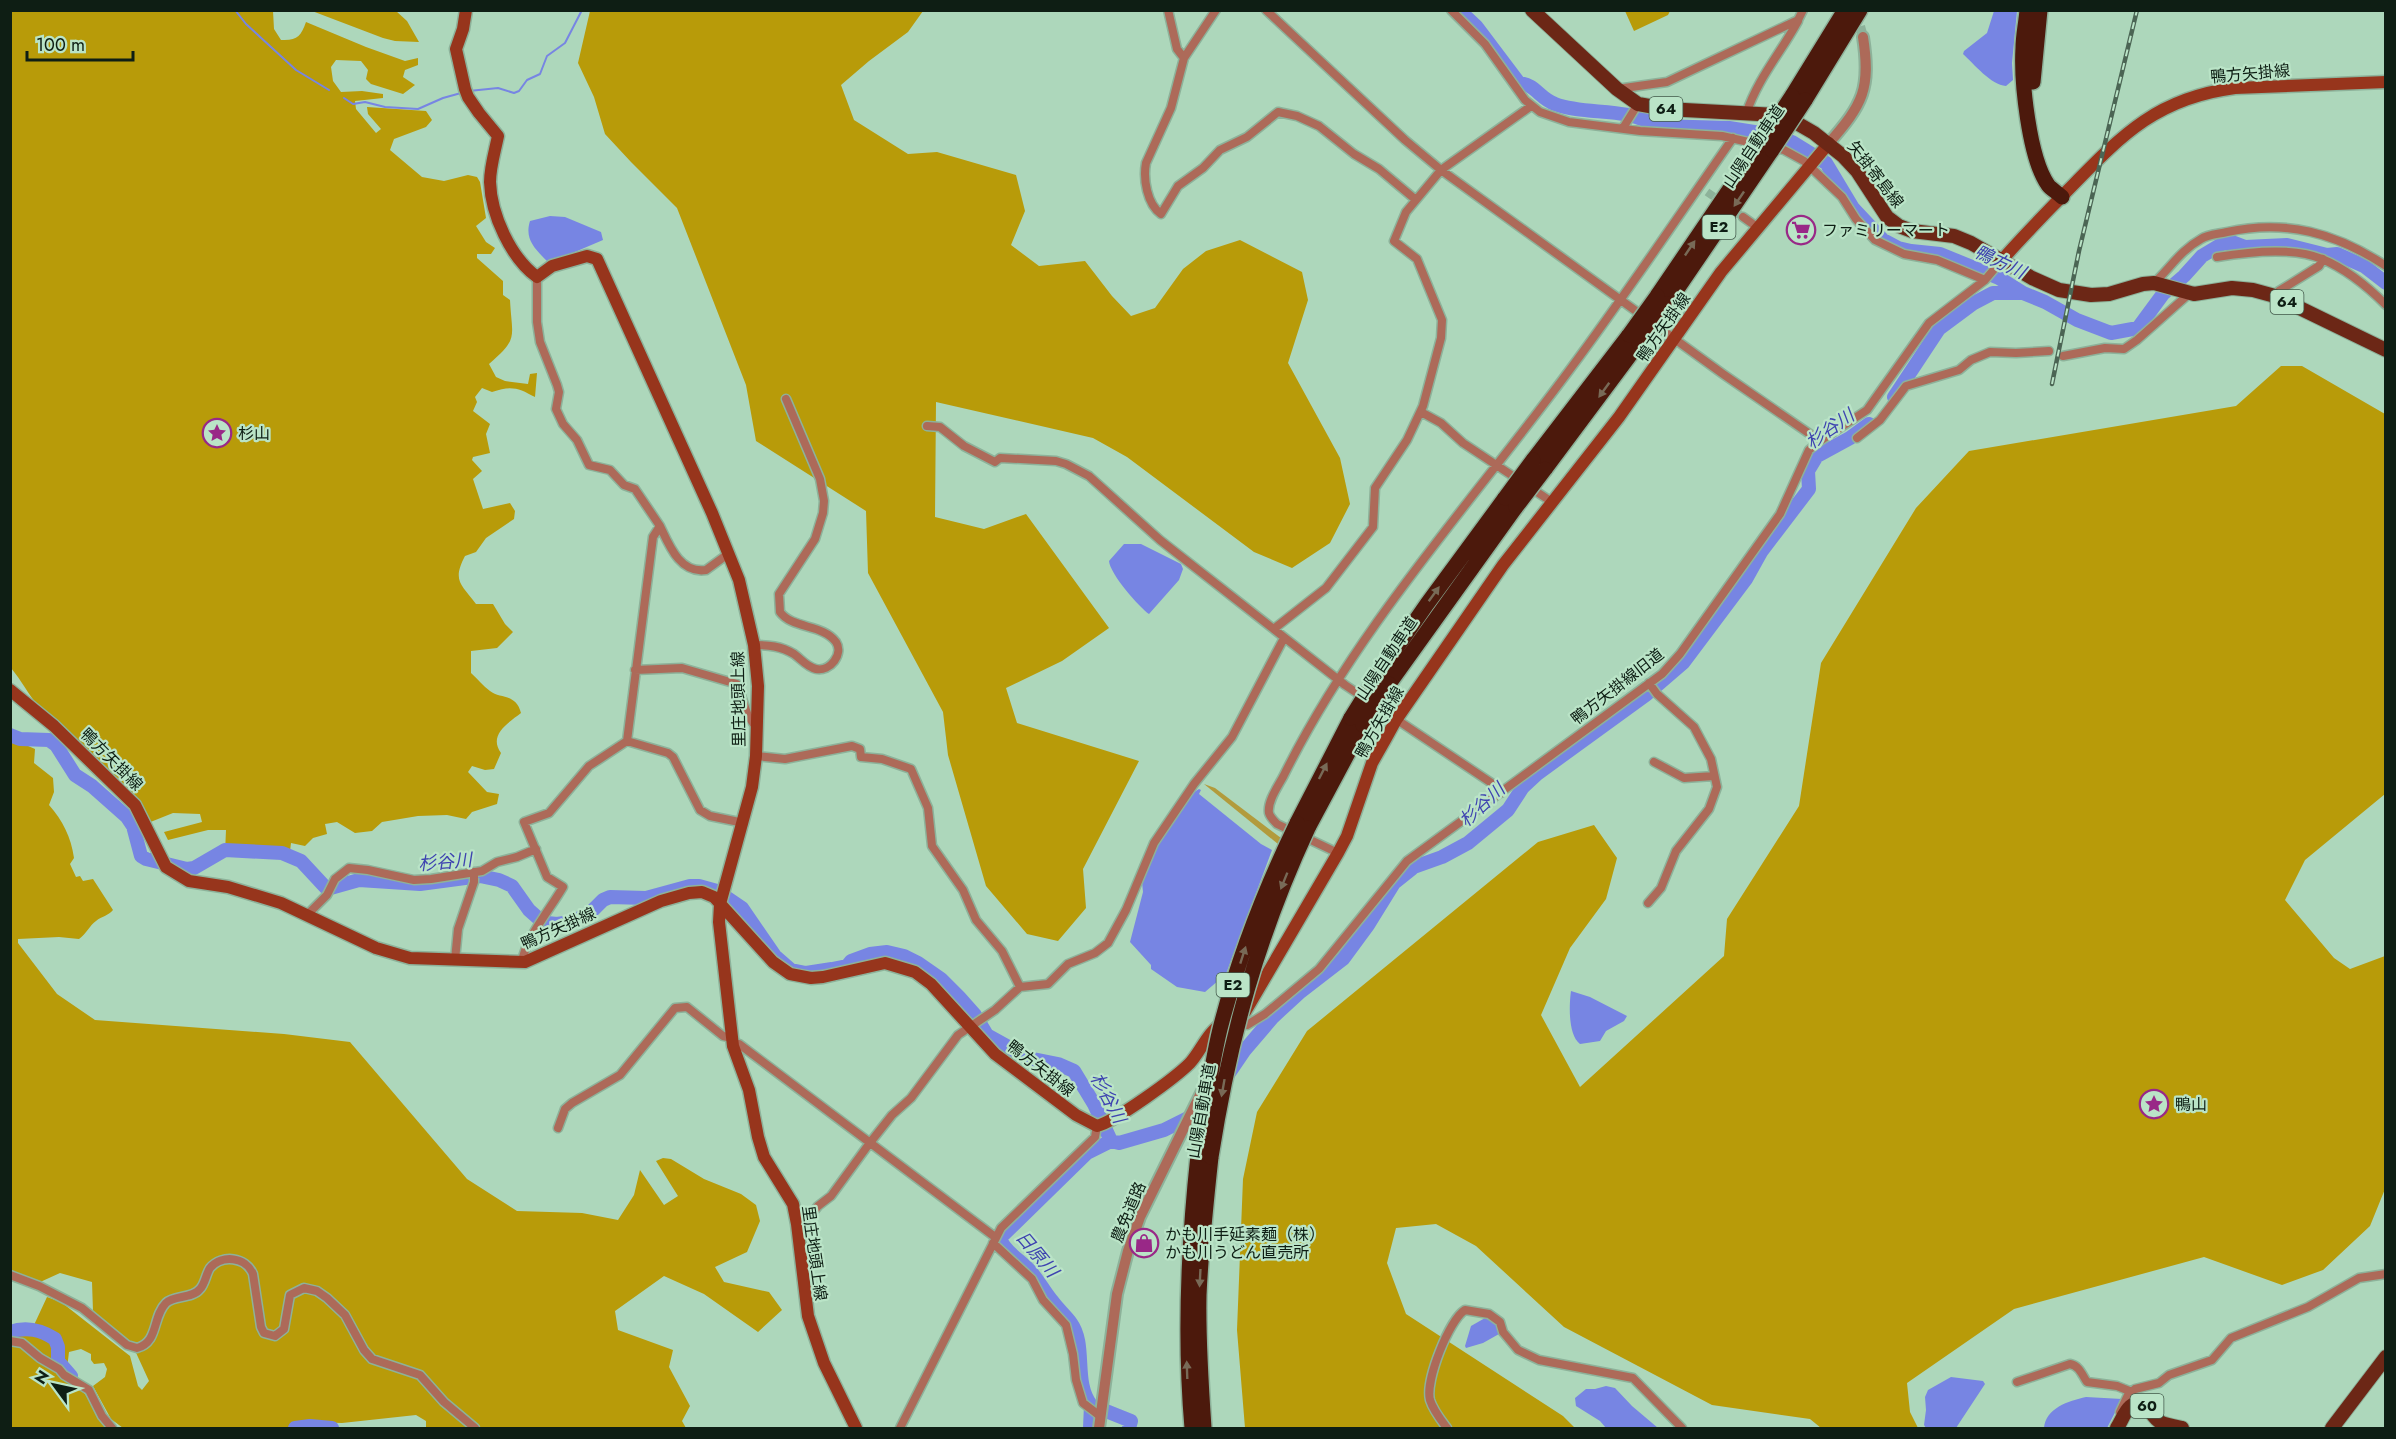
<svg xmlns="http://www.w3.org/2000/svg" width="2396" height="1439" font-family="Jost,'Noto Sans JP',sans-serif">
<rect width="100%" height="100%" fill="#add7bb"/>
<path fill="#b29b3c" d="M1204 784 1215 788 1281 838 1278 844Z"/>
<path fill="#b89b09" d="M10 11H273L274 29 281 40C297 41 301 36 306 22L366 47 405 61 418 58V65L405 70 403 77 415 85 403 94 371 84 366 79 368 70 361 61 336 60 331 67 333 81 341 92 362 91 383 94V98L355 101 356 109 376 133 381 129 368 114 367 107 426 111 432 120 426 127 394 139 390 150 422 177 444 181 468 175 477 177 480 182 486 218 476 226 486 242 495 248 491 254H477V258L503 281V295L510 300C512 338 519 338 489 364L496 377 505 381 528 384 530 374 537 373 535 397C519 388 511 385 492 392L482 388 475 397 477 402 473 411 490 424 486 434 490 453 473 457 472 460 482 471 473 479 483 509 510 503 515 511 514 519 486 538 476 552 465 556C452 581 461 584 476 604H493L505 624 513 632 497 648 471 651V673C478 679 483 686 490 691 500 699 516 693 521 713 508 723 488 735 501 753L494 769 485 770 472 766 468 772 487 792 499 794 497 804 472 812 466 819 447 815 418 816 382 822 372 831 355 833 337 822 325 824 327 834 313 838 305 846 291 843 289 859 225 853 226 830H208L168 840 164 832 202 822 200 814 173 813 148 823 39 707C28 694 22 681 11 668Z
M312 11H396L407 21 419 42 395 41 383 38Z
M590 11H923L908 32 869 61 841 85 854 120 908 154 937 152 1016 175 1025 211 1011 245 1039 266 1085 261 1112 296 1131 316 1155 308 1183 269 1206 251 1240 240 1302 272 1308 300 1288 363 1340 458 1350 504 1330 543 1292 568 1254 552 1127 457 1093 438 936 402 935 517 984 529 1026 514 1109 628 1062 661 1006 688 1017 723 1139 761 1083 869 1086 908 1058 941 1027 934 986 886 948 755 943 712 868 573 866 511 756 441 746 385 677 208 631 162 605 134 594 97 578 63Z
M1625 11H1670L1668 15 1634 31Z
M2281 366H2302L2385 414V794L2305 860 2285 900 2334 958 2350 969 2385 956V1189L2370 1226 2323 1270 2282 1285 2204 1257 2014 1309 1907 1383 1910 1412 1918 1428H1821L1810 1419 1712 1405 1564 1327 1476 1246 1436 1224 1396 1228 1387 1263 1406 1314 1563 1416 1575 1428H1245L1237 1330 1243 1179 1257 1112 1307 1031 1538 842 1594 825 1617 858 1606 899 1570 948 1541 1015 1580 1087 1724 956 1727 919 1799 806 1821 663 1916 508 1969 451 2236 406Z
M10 738 35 749 34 763 53 778 54 792 49 805C63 821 71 837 74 858L70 864 76 877 80 876 83 881 93 879 113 910C108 916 102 916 96 921 90 925 86 934 79 939L59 937 18 939V943L57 994 95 1020 284 1034 350 1042 467 1179 517 1211 582 1213 618 1220 634 1195 640 1170 664 1205 678 1196 656 1161 663 1158 671 1159 704 1179 741 1194 756 1205 760 1221 747 1252 715 1267 724 1282 769 1292 782 1310 758 1332 704 1294 664 1276 615 1311 618 1330 673 1350 669 1367 690 1406 682 1421 686 1428H426V1421L416 1415 342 1423 307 1422 287 1428H123L111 1419 93 1386 105 1377 107 1369 104 1363 94 1364 91 1360V1354L81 1349 69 1352 67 1368C58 1357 65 1344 56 1336 51 1331 41 1328 34 1325L47 1297 61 1302 130 1356 138 1386 142 1390 149 1381 132 1344 93 1311 92 1282 60 1273 38 1283 11 1272Z
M25 1331 36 1333 52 1342 56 1362 64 1377 85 1394 107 1428H11V1335Z"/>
<path fill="#7785e3" d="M1994 11H2017L2012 63 2013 80 2006 86C1991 85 1974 64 1963 54L1964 51 1987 33Z
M550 216 565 217 601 232 603 240 549 263C536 250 524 240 530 221Z
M1124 544H1141L1181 564 1183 569 1179 580 1149 614C1139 607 1110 574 1109 561Z
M1199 789 1201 790 1199 794 1261 844 1272 850 1226 974 1205 992 1177 987 1151 969V965L1130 942 1143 892 1142 882 1149 861 1162 837 1191 794Z
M1571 991 1590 997 1627 1016 1624 1021 1606 1031 1600 1041 1580 1044C1568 1035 1569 1005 1571 991Z
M1485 1318 1496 1323 1499 1334 1483 1343 1466 1348 1465 1346 1471 1326Z
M1951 1377 1983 1381 1985 1384 1956 1428H1926L1924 1425 1926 1410 1925 1397 1928 1390Z
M1606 1386 1615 1388 1632 1406 1658 1428H1606L1600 1421 1576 1406 1575 1398 1586 1389H1595Z
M2086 1397 2122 1399 2107 1428H2044C2046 1408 2068 1401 2086 1397Z"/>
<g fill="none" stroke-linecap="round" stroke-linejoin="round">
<path stroke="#7785e3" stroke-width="2" d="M235 10 246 24 296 70 329 90
M469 91 498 88 514 93 519 91 527 80 540 74 547 56 565 43 582 10
M344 98 353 104 365 102 385 107 418 109 443 98 461 93"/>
<path stroke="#7785e3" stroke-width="14" d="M1459 10 1476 26 1519 83C1535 84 1540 99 1555 104 1587 116 1625 106 1656 126L1729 128 1773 135 1792 142 1826 163 1853 208 1883 240 1898 248 1911 251 1940 254 1999 278 2023 293 2045 302 2077 320 2111 333 2138 328 2163 294 2184 276 2202 256 2222 244 2232 242 2245 247 2287 245 2327 255 2337 254 2364 266 2386 283
M1894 397 1939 329 1974 303 1993 293H2023
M10 735 20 739 49 740 56 745 75 775 92 786 127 817 133 826 141 856 146 859 187 869 194 868 225 850 282 853 301 861 327 889 359 880 420 884 480 876 499 880 512 886 529 910 538 918 547 923 557 924 571 922 589 914 603 900 610 897 646 898 690 886H699L717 891 742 908 775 956 791 970 806 973 832 969 847 966 851 961 870 954 887 952 904 956 918 963 941 979 959 997 975 1015 987 1035 1028 1058 1058 1064 1074 1071 1094 1104 1111 1141
M1227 1076 1244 1051 1273 1017 1299 993 1343 959 1368 925 1394 883 1414 867 1442 857 1468 843 1508 810 1523 787 1537 774 1647 694 1683 663 1746 579 1761 552 1809 489 1808 471 1817 456 1850 438 1869 424
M1111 1141 1119 1143 1164 1130 1196 1114
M10 1332C27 1326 41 1330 55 1339L58 1347V1361L71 1376
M1091 1405 1131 1421 1129 1428
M295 1428 310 1426 332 1428
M1090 1428 1091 1405C1073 1382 1087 1345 1071 1323 1066 1316 1059 1310 1053 1302 1045 1293 1039 1281 1031 1272 1022 1261 1003 1251 1000 1238L1087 1153 1111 1141"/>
<path stroke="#8db29a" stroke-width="8" stroke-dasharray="8 4" stroke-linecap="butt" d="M1707 192 1743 217"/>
<path stroke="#8db29a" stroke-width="10" stroke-dasharray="10 5" stroke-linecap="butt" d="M1856 12 1863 37"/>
<g stroke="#8db29a" stroke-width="11">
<path id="minor" d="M1168 10 1177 49 1184 58
M1216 10 1184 58 1171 108 1146 163C1143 179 1147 204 1161 214L1178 186 1203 168 1220 150 1247 137 1278 112 1297 116 1319 126 1354 154 1379 169 1416 200
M1266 10 1405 140 1441 170 1723 374 1820 441
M1451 10 1485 44 1525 100 1540 112 1569 122 1640 131 1722 136 1784 150 1804 161 1842 197 1856 219 1875 240 1904 254 1937 260 1985 280
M1617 89 1667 82 1798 20 1803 10
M1746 114C1758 78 1780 54 1798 21
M1623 128 1638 104
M1743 217 1757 227
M2217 257C2247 252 2294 247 2322 259 2346 269 2368 287 2386 305
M2154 283C2170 268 2181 250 2201 239 2208 234 2219 234 2227 232 2286 219 2336 233 2386 266
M2275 296 2279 291 2319 266 2323 259
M2063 356 2105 348 2124 349 2137 340 2190 293
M1421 412 1441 423 1463 443 1552 502
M927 426 940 427 964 446 995 462 1000 458 1056 461 1066 464 1089 476 1160 540 1345 685 1493 784 1501 793
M1857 438 1880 420 1906 386 1959 370 1971 360 1990 352 2016 353 2049 351
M660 526C669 545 680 574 706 570L728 554
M1275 628 1326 588 1373 527 1375 488 1407 440 1423 406 1441 338 1442 320 1417 259 1394 241 1406 212 1441 170 1531 106
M754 645C768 645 781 646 794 654 801 659 807 667 816 669 830 672 844 654 836 642 823 624 792 629 780 612L779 594 815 539 823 513 824 501 820 479 786 399
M635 670 682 668 737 684 748 716 757 728
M627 741 668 753 673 757 700 810 710 816 744 823
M756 756 785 759 852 746 860 749 861 757 882 759 911 769 928 808 932 846 963 890 976 920 1002 951 1020 987
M1654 762 1684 778 1714 776
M1338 853 1277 824C1274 821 1270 817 1269 813 1267 801 1279 785 1284 775 1358 626 1473 501 1571 368 1627 293 1679 215 1733 138
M1648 903 1661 888 1676 851 1709 809 1717 787 1711 759 1694 727 1657 694 1649 683
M307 915 327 895 335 879 349 868 368 870 414 880 431 879 482 871 497 862 517 857 536 849
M455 960 458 929 474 882V872
M522 962C525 939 551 908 563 887L547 877 524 822 549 813 589 766 627 741 653 537 660 526 635 489 624 485 610 470 589 465 577 440 563 424 556 409 559 392 557 385 540 342 537 322V277
M1238 1023 1247 1025 1265 1014 1319 969 1407 861 1662 674 1680 654 1780 514 1809 450 1820 441 1867 410 1929 323 1985 280 2002 260
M733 1046 739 1044 995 1237
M558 1128 565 1109 572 1103 620 1075 675 1008 687 1007 723 1036 732 1038
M798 1231 818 1206 831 1196 869 1144 892 1115 911 1098 958 1035 995 1010 1020 987 1048 984 1068 964 1095 953 1108 943 1126 910 1154 843 1194 784 1232 737 1284 638
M993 1243 1032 1279 1043 1300 1066 1325 1073 1354 1076 1380 1083 1403 1100 1416
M10 1275 39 1286 82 1308 127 1345 137 1348C159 1342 152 1317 166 1303 174 1295 192 1299 200 1289 205 1284 206 1274 210 1268 222 1254 246 1257 253 1274L261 1327 264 1333 275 1336 284 1329 290 1295 304 1288 317 1291 327 1298 345 1315 364 1350 372 1359 420 1375 444 1402 475 1428
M10 1341 22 1343 40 1358 59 1369 64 1375 89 1390 102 1416 112 1428
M2017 1382 2070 1364C2080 1366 2082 1375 2087 1382L2117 1386 2132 1392
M2120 1412 2128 1395 2135 1389 2159 1383 2169 1375 2212 1360 2231 1338 2308 1307 2359 1278 2386 1274
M900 1428 1001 1228 1095 1137 1097 1126
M1447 1428C1441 1420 1433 1410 1430 1400 1425 1381 1449 1320 1465 1310L1489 1314 1500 1322 1503 1332 1518 1350 1539 1360 1633 1378 1682 1428"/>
</g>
<g stroke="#8db29a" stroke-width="14">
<path id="tertiary" d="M1829 143C1863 104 1871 89 1863 37
M1099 1428 1117 1294 1128 1251 1140 1217 1206 1083"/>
</g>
<g stroke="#8db29a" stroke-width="15">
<path id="secondary" d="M466 10 463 29 456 49 465 89 468 97 479 113 498 136C495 151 490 167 490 182 491 215 511 258 537 277L552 266 587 256 597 259 712 513 739 580 754 645 758 686 756 756 752 787 720 904 719 922 733 1046 749 1090 758 1137 764 1157 793 1204 797 1224 808 1316 824 1363 856 1428
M2002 260C2023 236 2046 213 2068 190 2121 136 2156 98 2235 88L2386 82
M10 690 54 726 135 805 166 867 189 881 228 887 281 903 376 948 410 958 525 962 661 901 689 893 702 892 714 897 773 962 790 974 811 978 823 977 885 963 915 972 931 984 995 1054 1076 1115 1097 1126C1116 1121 1175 1078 1190 1063 1201 1051 1208 1031 1223 1023
M1245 1012 1338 853 1347 836 1372 763 1385 740 1396 720 1503 565 1619 417 1721 272 1829 143"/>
</g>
<g stroke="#8db29a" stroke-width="16">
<path id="primary" d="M1532 10 1617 89 1638 104 1666 109 1777 115 1795 122 1814 133 1843 156 1857 171 1887 217 1899 226 1912 231 1954 236 1971 243 2032 278 2059 290 2091 295 2109 294 2143 284 2154 283 2194 294 2232 288 2253 290 2275 296 2386 350
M2117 1428C2125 1415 2128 1399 2146 1404 2157 1424 2160 1424 2182 1428
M2332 1428 2386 1357"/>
</g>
<g stroke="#8db29a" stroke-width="18">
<path id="motorway" d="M2027 10C2026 23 2023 35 2023 48 2021 81 2029 158 2048 185 2051 189 2058 193 2062 197
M2033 82 2040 10
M1792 96 1845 10
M1805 100 1860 10
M1657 296 1759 146
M1667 304 1772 150
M1533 460 1629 335
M1545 469 1639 343
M1377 676 1427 604 1505 498
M1389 684 1516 507
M1297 823 1351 718
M1308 828 1363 725
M1192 1428C1184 1336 1188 1247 1198 1155
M1204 1428C1201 1384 1198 1339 1199 1295 1201 1249 1206 1203 1211 1157"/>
</g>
<use href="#minor" stroke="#ad6a59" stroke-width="8"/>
<use href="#tertiary" stroke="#ad6a59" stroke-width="10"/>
<use href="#secondary" stroke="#97351c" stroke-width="12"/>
<use href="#primary" stroke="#6c2716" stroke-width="14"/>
<use href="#motorway" stroke="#4c190c" stroke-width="15"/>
<g stroke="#4b6554" stroke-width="4.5">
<path id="rail" d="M2052 384 2079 251 2137 10"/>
</g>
<use href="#rail" stroke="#bae4c7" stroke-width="2" stroke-dasharray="7" stroke-linecap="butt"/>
<g stroke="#8db29a" stroke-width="18" stroke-linecap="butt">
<path id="motorway-bridge" d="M1759 146 1792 96
M1772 150 1805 100
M1629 335 1657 296
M1639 343 1667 304
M1505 498 1533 460
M1516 507 1545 469
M1351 718 1377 676
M1363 725 1389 684
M1198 1155C1205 1113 1210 1070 1220 1029 1238 958 1265 889 1297 823
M1211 1157C1230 1037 1257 938 1308 828"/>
</g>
<use href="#motorway-bridge" stroke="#4c190c" stroke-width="15"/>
</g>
<defs><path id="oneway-solid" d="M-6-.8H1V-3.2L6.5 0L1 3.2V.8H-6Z" transform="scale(1.5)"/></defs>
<g fill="#786a57">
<use href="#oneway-solid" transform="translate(1739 199) rotate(124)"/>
<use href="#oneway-solid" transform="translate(1690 248) rotate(-56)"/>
<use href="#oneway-solid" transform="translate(1604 390) rotate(126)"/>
<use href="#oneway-solid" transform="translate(1434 594) rotate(-54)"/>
<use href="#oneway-solid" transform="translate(1323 771) rotate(-63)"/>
<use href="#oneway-solid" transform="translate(1284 881) rotate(112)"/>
<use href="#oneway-solid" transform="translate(1243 955) rotate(-72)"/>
<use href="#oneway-solid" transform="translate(1223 1088) rotate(100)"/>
<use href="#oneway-solid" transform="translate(1200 1278) rotate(93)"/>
<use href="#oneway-solid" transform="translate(1187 1370) rotate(-92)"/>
</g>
<defs>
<g id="supermarket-ring" transform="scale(1.5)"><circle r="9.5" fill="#bae4c7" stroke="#992887" stroke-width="1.5"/><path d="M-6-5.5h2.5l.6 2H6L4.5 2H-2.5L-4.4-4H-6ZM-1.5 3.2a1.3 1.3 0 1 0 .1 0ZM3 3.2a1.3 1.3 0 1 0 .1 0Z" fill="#992887"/></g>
<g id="sight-ring" transform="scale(1.5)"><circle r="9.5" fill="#bae4c7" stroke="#992887" stroke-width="1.5"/><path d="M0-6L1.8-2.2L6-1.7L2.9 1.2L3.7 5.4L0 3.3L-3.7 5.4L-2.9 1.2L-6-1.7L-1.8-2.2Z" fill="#992887"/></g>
<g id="shop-ring" transform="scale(1.5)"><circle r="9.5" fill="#bae4c7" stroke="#992887" stroke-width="1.5"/><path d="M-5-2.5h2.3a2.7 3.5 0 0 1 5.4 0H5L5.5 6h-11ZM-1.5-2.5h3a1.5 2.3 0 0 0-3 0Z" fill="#992887"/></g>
</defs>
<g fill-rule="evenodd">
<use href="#supermarket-ring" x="1801" y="230"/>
<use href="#sight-ring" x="217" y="433"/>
<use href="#sight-ring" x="2154" y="1104"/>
<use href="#shop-ring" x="1144" y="1243"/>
</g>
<g text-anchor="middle" stroke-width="4.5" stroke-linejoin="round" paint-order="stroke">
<g fill="#bae4c7" stroke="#42594a" stroke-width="1.5">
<rect x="1649.5" y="97" width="33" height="24" rx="4.5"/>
<rect x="1702.5" y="215" width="33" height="24" rx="4.5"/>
<rect x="2270.5" y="290" width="33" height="24" rx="4.5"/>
<rect x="1216.5" y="973" width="33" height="24" rx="4.5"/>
<rect x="2130.5" y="1394" width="33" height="24" rx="4.5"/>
</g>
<g font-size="15" font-weight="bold" fill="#0e1e14">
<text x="1666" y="114">64</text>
<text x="1719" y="232">E2</text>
<text x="2287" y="307">64</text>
<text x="1233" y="990">E2</text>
<text x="2147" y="1411">60</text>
</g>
<g font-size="16" fill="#0e1e14" stroke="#bae4c7">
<text transform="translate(2250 73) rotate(-5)" y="6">鴨方矢掛線</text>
<text transform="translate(1753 146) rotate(-56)" y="6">山陽自動車道</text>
<text transform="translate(1876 174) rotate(52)" y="6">矢掛寄島線</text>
<text transform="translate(1663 327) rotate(-55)" y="6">鴨方矢掛線</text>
<text transform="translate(1386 658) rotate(-56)" y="6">山陽自動車道</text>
<text transform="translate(1617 686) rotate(-38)" y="6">鴨方矢掛線旧道</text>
<text transform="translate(738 699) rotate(-91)" y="6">里庄地頭上線</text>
<text transform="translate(1379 722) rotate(-60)" y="6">鴨方矢掛線</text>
<text transform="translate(112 759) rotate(45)" y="6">鴨方矢掛線</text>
<text transform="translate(558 928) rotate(-24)" y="6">鴨方矢掛線</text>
<text transform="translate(1041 1068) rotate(38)" y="6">鴨方矢掛線</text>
<text transform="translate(1201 1111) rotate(-80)" y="6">山陽自動車道</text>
<text transform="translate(1128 1212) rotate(-67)" y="6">農免道路</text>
<text transform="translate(815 1253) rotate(82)" y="6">里庄地頭上線</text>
</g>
<g font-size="16" fill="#0e1e14" stroke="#bae4c7" text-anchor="start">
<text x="1822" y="236">ファミリーマート</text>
<text x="238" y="439">杉山</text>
<text x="2175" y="1110">鴨山</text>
<text x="1165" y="1240">かも川手延素麺（株）<tspan x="1165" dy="18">かも川うどん直売所</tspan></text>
</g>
<g font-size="18" font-style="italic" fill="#3e43b0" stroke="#bae4c7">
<text transform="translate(2000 262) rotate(25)" y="6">鴨方川</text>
<text transform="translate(1830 429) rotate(-35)" y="6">杉谷川</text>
<text transform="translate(1482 805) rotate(-43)" y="6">杉谷川</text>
<text transform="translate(445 862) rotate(-5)" y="6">杉谷川</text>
<text transform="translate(1108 1098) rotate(62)" y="6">杉谷川</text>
<text transform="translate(1037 1254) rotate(50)" y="6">日原川</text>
</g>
</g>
<rect width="2396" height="1439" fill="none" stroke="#0e1e14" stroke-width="24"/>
<g transform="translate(54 1385) rotate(303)" stroke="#bae4c7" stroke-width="4.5" paint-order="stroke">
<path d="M0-4.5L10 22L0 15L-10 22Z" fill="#0e1e14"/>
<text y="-9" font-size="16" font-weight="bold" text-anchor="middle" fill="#0e1e14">N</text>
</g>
<path d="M27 51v9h106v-9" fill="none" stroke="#0e1e14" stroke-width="3"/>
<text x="36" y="51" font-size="18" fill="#0e1e14" stroke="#bae4c7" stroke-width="4.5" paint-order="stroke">100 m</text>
</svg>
